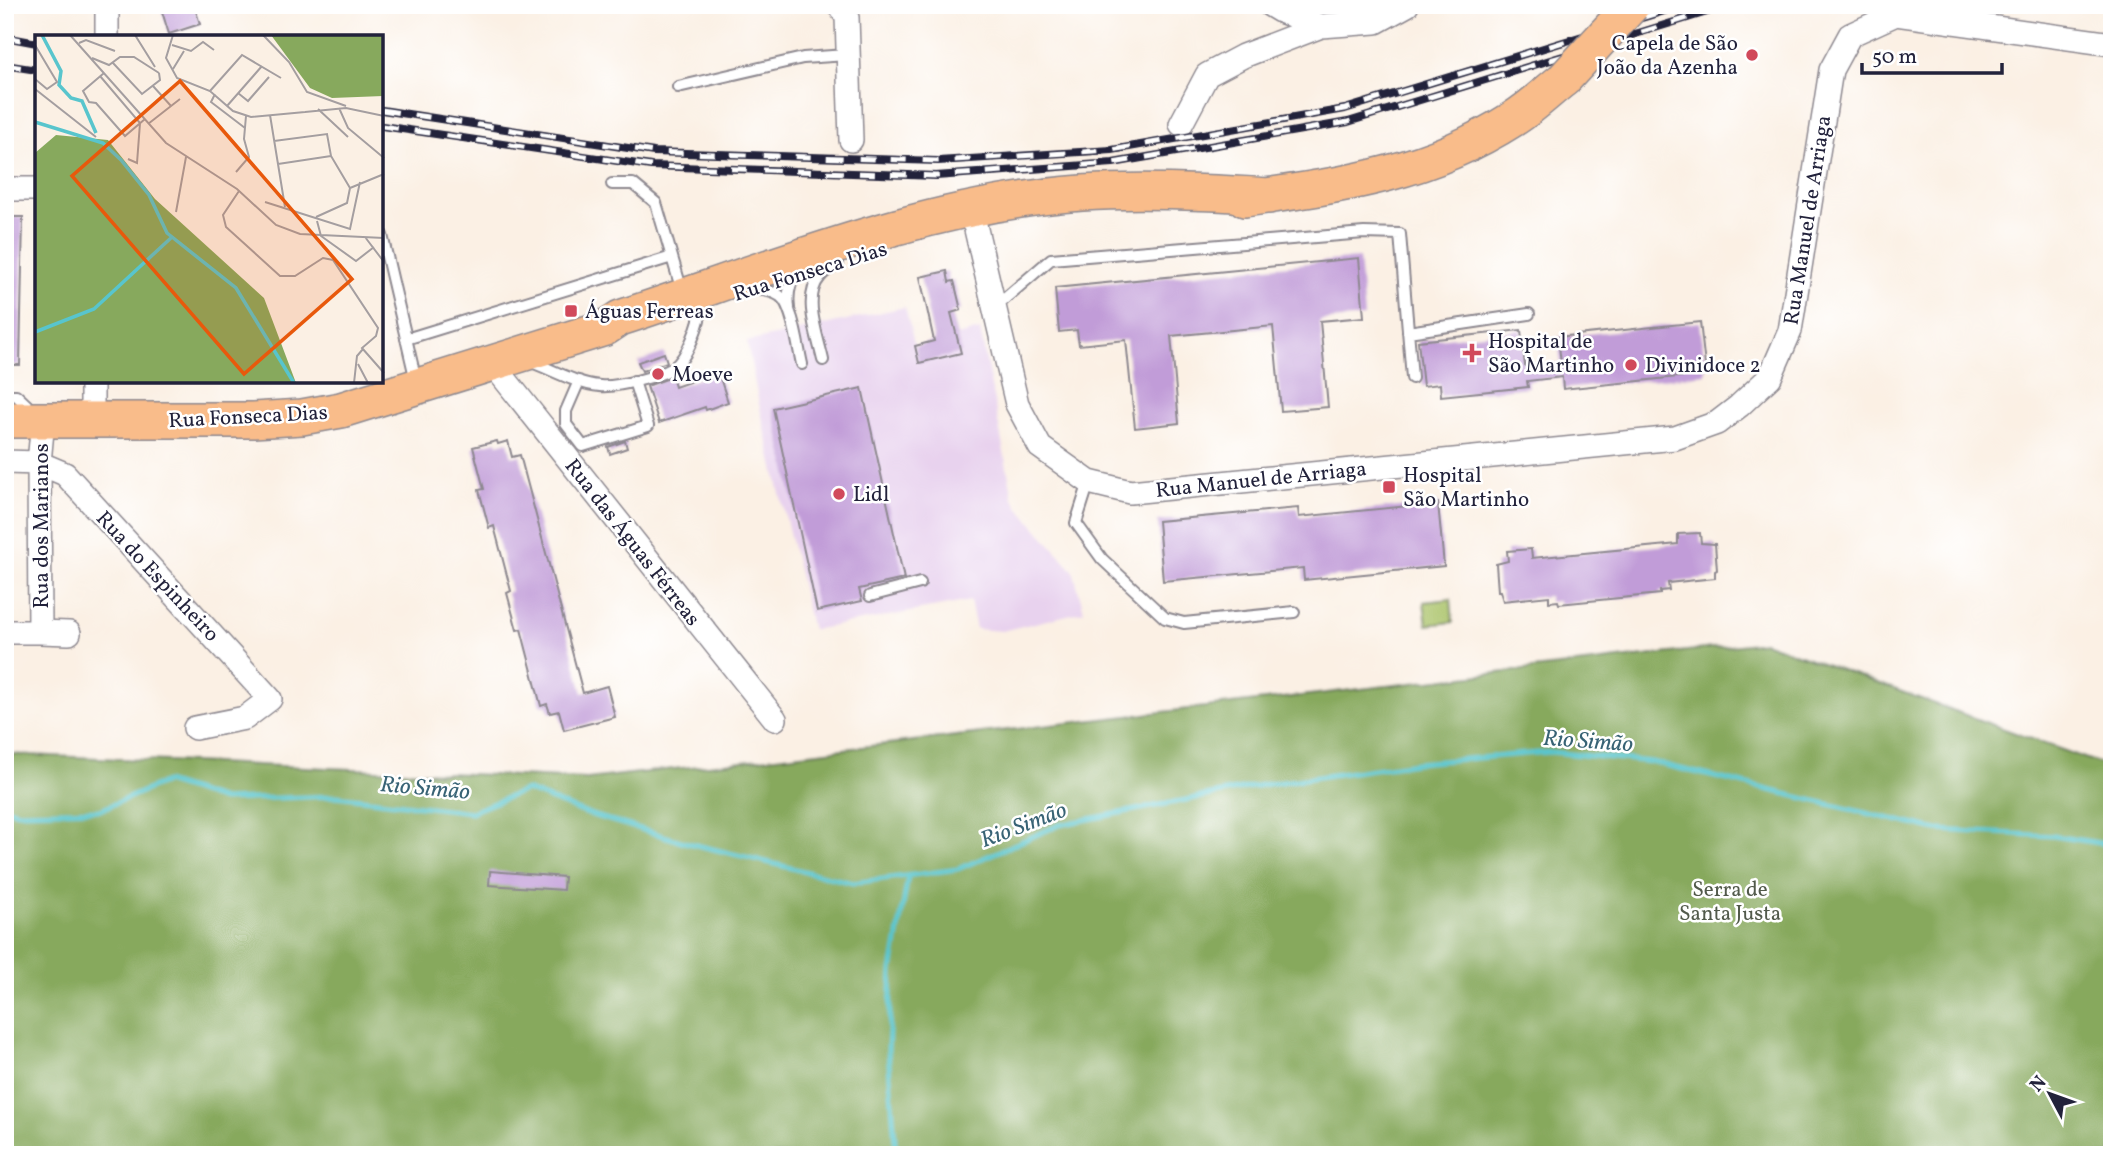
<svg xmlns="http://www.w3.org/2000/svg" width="2117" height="1160" font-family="Vollkorn,serif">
<rect width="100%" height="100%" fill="#fff"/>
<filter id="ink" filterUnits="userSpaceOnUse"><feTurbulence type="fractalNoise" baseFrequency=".0143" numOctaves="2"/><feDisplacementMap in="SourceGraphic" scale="14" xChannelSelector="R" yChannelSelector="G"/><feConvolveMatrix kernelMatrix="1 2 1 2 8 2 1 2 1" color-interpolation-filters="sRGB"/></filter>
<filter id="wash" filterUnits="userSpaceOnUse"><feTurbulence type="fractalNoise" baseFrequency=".00686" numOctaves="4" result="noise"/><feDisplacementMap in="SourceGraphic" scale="28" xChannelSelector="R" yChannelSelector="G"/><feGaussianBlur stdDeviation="1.57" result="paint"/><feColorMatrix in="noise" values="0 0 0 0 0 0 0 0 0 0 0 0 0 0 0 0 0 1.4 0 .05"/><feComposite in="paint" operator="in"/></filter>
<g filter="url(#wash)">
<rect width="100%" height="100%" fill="#fbf0e4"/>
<path fill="#e8d2ee" d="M905 307 919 363 960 353 957 336 980 330 1013 498 1019 508 1073 570 1084 611 1002 631 976 629 970 601 812 630 759 404 747 342Z"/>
<path fill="#aac369" stroke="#667252" stroke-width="2" d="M1451 599 1453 622 1427 625 1424 602Z"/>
<path fill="#87a95d" stroke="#54664c" stroke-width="2" d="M1764 642 2112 768V1155H5V754L587 779Z"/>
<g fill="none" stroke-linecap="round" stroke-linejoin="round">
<path stroke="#58c5cd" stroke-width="5" d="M5 808 18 812 100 810 165 782 223 800 336 796 471 812 526 790 585 813 684 842 853 883 958 869 1059 825 1262 785 1416 763 1551 752 1652 762 1937 830 2054 836 2112 845
M896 1155 888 1051 892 971 908 876"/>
</g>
<g id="blocks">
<path fill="#c19cd8" d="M160 5H194L200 24 169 34Z
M5 217H23L20 365H5Z
M1359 258 1364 317 1320 321 1328 407 1281 411 1273 326 1171 336 1179 423 1135 428 1126 340 1079 345 1077 330 1059 332 1055 288Z
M947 271 949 282 954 281 961 310 951 313 961 353 919 363 915 346 934 341 920 277Z
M1700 322 1706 374 1563 389 1562 377 1527 381 1528 387 1441 396 1440 384 1423 386 1418 341 1521 330 1525 366 1561 363 1558 337Z
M664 353 667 362 642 371 638 362Z
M718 372 728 402 706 410 705 407 659 423 647 386 672 377 675 387Z
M862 388 904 579 859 589 862 601 817 611 773 408Z
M497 441 498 444 508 441 512 457 520 455 583 693 607 686 615 717 564 730 559 711 550 713 547 704 541 706 521 629 517 630 507 593 511 591 494 526 489 528 479 490 484 489 473 447Z
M625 441 627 448 610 454 608 447Z
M1438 503 1444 566 1304 580 1303 568 1163 581 1158 521 1298 508 1299 517Z
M1700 533 1701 543 1715 544 1717 570 1715 571V578L1668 583 1669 590 1660 591V594L1559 604 1558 601 1549 602V596L1503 601 1500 591H1498L1496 564 1508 561 1507 551 1531 549 1532 558 1678 544V534Z
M490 871 564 877 563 890 489 885Z"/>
</g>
</g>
<g filter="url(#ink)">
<use href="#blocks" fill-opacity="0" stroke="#8e8990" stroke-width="2"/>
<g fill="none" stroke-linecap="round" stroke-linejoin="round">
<g stroke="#8e8990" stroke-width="14">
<path id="lane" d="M678 87 803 58 847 55
M612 184H633L656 203 682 291
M382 235 416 381
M752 289C762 290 772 290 780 296 793 305 798 348 802 364
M995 307 1051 259 1364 233 1400 234 1412 378
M789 308C787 291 790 279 803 268
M1408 332 1529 314
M406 339 672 257
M823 360C818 337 802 297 820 277 825 271 832 267 838 263
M529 361C551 369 576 384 600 386 615 388 660 376 673 368 688 358 700 322 702 305L695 297
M579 381 566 411V424L583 446 648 426 634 381
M5 395H16L33 411
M1089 482 1076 523 1102 559 1165 618 1184 623 1294 612
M870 596 920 583"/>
</g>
<g stroke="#8e8990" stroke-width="26">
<path id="street" d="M107 5V37
M839 5 847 17 851 140
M1270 5 1280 11 1321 26
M1181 124 1207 75 1243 56 1321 26 1376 22 1407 5
M5 189H37
M953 213 968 216 975 225 1017 404 1040 447 1089 482 1130 492 1675 438 1717 423 1739 406 1770 377 1790 331 1831 70 1850 35 1896 14 2112 44
M492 363 775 719
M92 382V421
M5 462 39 463 65 474 270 699 245 718 195 728
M5 632H40L39 463 43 420
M40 632 69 633"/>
</g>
<g stroke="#8e8990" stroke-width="38">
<path id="primary" d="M1245 199C1343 185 1427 174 1513 119 1531 108 1547 92 1564 79
M5 420H253L302 417 341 410 605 328 620 318C769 269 924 204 1082 193 1144 189 1207 192 1269 196"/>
</g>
<use href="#lane" stroke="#fff" stroke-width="10"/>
<use href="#street" stroke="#fff" stroke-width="23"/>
<use href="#primary" stroke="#f9bc8a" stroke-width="35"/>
<g stroke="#22223b" stroke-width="8">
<path id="rail" d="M5 37 37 43
M5 65 37 70
M382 110 654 152 938 161 1112 150 1345 109 1684 5
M382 126 651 166 936 176 1113 163 1348 122 1730 5"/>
</g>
<use href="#rail" stroke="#fff" stroke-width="5" stroke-dasharray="16" stroke-linecap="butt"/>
<g stroke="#8e8990" stroke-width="38" stroke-linecap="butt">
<path id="primary-bridge" d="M1564 79 1632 5"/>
</g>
<use href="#primary-bridge" stroke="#f9bc8a" stroke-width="35"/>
</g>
</g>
<g fill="#d1495b" stroke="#fff" stroke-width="2.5">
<circle cx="1752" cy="55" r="7"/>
<rect x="564" y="304" width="14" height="14" rx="3.5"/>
<path d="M1468.5 342.5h7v7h7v7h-7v7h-7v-7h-7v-7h7z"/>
<circle cx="1631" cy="365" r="7"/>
<circle cx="658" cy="374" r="7"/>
<rect x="1382" y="480" width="14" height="14" rx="3.5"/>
<circle cx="839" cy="494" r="7"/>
</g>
<g text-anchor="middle" stroke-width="5" stroke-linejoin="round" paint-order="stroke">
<g font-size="21" fill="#22223b" stroke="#fff" text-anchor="start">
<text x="1738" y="50" text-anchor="end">Capela de São<tspan x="1738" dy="24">João da Azenha</tspan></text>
<text x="585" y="318">Águas Ferreas</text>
<text x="1488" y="348">Hospital de<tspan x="1488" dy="24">São Martinho</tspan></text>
<text x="1645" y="372">Divinidoce 2</text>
<text x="672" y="381">Moeve</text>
<text x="1403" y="482">Hospital<tspan x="1403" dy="24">São Martinho</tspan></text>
<text x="853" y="501">Lidl</text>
</g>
<g font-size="21" fill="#22223b" stroke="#fff">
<text transform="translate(1807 220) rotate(-81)" y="7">Rua Manuel de Arriaga</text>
<text transform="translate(810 271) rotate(-17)" y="7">Rua Fonseca Dias</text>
<text transform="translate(248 416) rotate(-3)" y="7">Rua Fonseca Dias</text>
<text transform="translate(1261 479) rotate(-6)" y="7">Rua Manuel de Arriaga</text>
<text transform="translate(41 526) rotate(-90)" y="7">Rua dos Marianos</text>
<text transform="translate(633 542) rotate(52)" y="7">Rua das Águas Férreas</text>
<text transform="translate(158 576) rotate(47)" y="7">Rua do Espinheiro</text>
</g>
<g font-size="21" fill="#525a4b" stroke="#fff">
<text x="1730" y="896">Serra de<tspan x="1730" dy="24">Santa Justa</tspan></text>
</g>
<g font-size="23" font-style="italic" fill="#386375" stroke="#fff">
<text transform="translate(1588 740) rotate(4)" y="8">Rio Simão</text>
<text transform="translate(425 787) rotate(5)" y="8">Rio Simão</text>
<text transform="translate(1023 824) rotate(-21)" y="8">Rio Simão</text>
</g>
</g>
<g transform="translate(35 35)">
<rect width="348" height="348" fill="#fbf0e4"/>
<path d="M236 0H348V61L297 63 275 53ZM21 100 73 105 120 164 229 263 261 348H0V118Z" fill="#87a95d"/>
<path fill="none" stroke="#58c5cd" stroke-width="3.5" d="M7 0 26 36 24 50 36 63 47 66 61 98M0 87 68 108 86 125 114 160 132 198 201 253 259 348M0 297 59 274 137 202"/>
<path fill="none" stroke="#a49ea0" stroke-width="2" d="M35 0 131 108 202 154 241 190 265 199 349 203M100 0 120 32M138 0 131 23 142 43 175 56 198 76 216 82 270 77M228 0 254 27 272 57 311 71M44 8 51 5 80 16M0 10 22 47 12 54 0 44M137 10 156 16 168 7 179 15M57 23 74 30 85 22H99L124 38M78 28 107 59 125 45 124 38M138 34 149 16M69 38 48 56 54 67 61 68 90 101 110 84M65 41 105 88 102 128 93 124M118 51 136 71M0 54 61 102M175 56 207 20 246 43M203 58 213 66 234 42M180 59 176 67 210 93M192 71 227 31M304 73 313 93 349 123M283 74 313 102M270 77 311 73 349 81M235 80 250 172M113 89 145 64M239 106 292 99 296 121 315 153M243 129 296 121M201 137 214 122 209 104 211 81M315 153 349 139M204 156 188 180 191 192 245 241H260L288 223 298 225 343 293 341 301 327 313 349 338M230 167 315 194 325 147M141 177 151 122M281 182 312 168 315 153M282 186 286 201 321 226 339 212M330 202 349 227M323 329 333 348M319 348 322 321 328 314"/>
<path fill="#e8590c" fill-opacity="0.15" stroke="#e8590c" stroke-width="3.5" d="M145 46 317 244 209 339 37 141Z"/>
<rect width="348" height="348" fill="none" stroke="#22223b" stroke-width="3.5"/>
</g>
<rect width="2117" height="1160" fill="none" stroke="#fff" stroke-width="28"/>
<g transform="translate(2050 1094) rotate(311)" stroke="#ffffff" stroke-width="5" paint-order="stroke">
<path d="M0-5L12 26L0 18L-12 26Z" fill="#22223b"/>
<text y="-10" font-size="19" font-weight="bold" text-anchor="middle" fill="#22223b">N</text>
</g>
<path d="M1862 63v10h140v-10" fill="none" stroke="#22223b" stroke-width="3.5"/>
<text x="1872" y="63" font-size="21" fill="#22223b" stroke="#ffffff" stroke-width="5" paint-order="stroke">50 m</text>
</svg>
